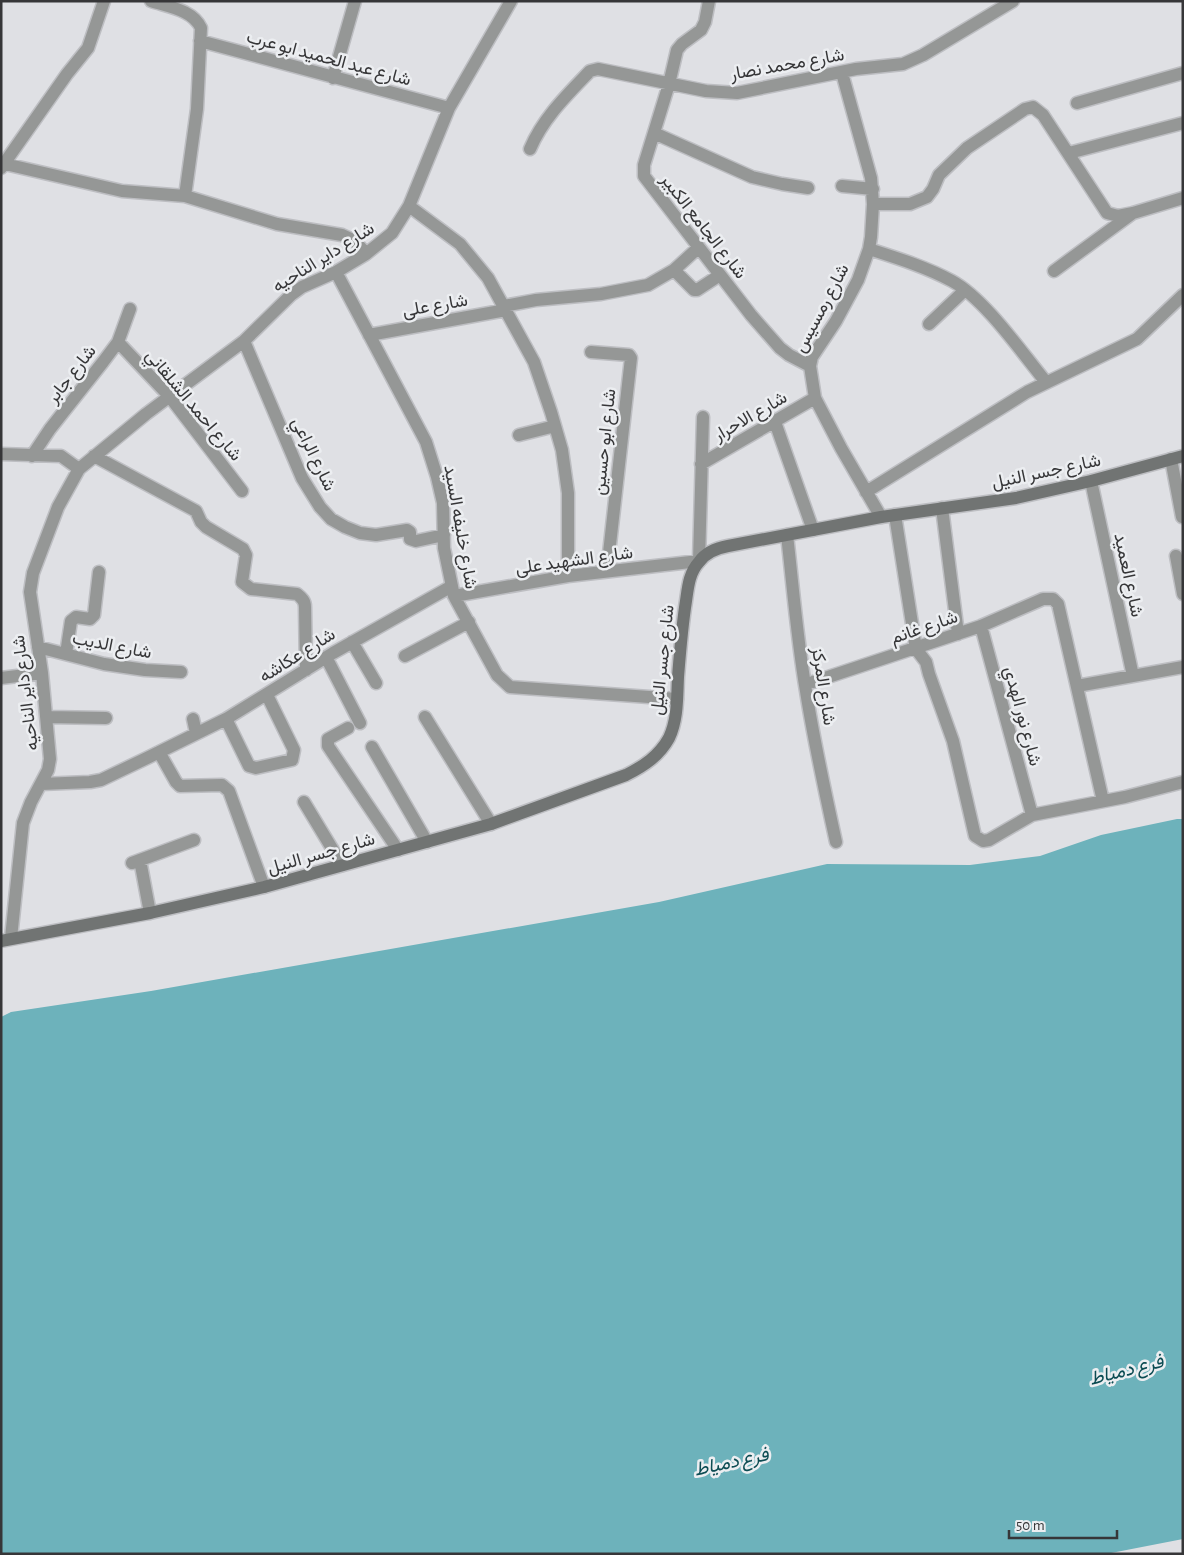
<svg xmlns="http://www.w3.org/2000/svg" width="1184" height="1555" font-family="'Alegreya Sans',Vazirmatn,sans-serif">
<rect width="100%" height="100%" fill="#dfe0e4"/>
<path fill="#6db2bb" d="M1177 819H1183V1539L1106 1554H1V1017L11 1012 151 991 659 902 827 864 970 865 1040 856 1101 835Z"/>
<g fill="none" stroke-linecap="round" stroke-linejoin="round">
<g stroke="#bdbec2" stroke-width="15">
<path id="street" d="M151 1C169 7 193 10 201 28L197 109 185 196
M709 1 705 22 701 30 682 44 677 50 669 84 644 165V176L751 315 780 348 789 355 810 366
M200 41 449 108
M842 73 871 178 873 204 871 237 869 249 858 280 836 321 812 357 810 366 815 398 841 448 881 517
M333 78 355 1
M1077 103 1183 73
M654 133 752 177 782 184 808 188
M530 149C543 118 567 95 590 71L598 69 706 91 737 93 856 69 903 64 923 55 1013 1
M1069 153 1183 123
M5 164 122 191 185 196 277 224 342 235 355 241 366 254
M1 168 67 74 88 48 104 1
M842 186 873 189
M873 204H910L927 197 933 189 939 175 967 148 1025 109 1033 107 1043 115 1107 213 1118 216 1133 213
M409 206 460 244 488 278 534 362 551 412 562 450 568 493V576
M869 249C897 258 926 267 952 281 985 299 1022 353 1046 382
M674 270 694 290H697L720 275
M1054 271 1133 213 1183 198
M336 272 426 442 437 477 443 503 444 548 454 596 497 675 510 687 677 699
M504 306 536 300 601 294 648 285 674 270 698 248
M929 324 965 290
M369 335 506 310
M244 341 302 478 320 507 331 519 345 527 360 533 376 535 407 530 410 532V539L416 541 444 535
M118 342 170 397 242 491
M591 352 629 355 631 358 607 571
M775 422 813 530
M519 435 555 426
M1 454 61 456 79 469
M32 456 50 429 103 362 118 342 130 309
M94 456 196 511 201 522 206 527 243 549 246 555 242 582 251 589 297 594C302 598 305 601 305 607L306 670
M1171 459 1182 517
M701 464 815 398
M1091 481 1133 676
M866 492 1027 392 1137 339 1183 295
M942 508 958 634
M895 515 916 649 926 662 929 674 953 741 975 836 983 841 989 840 1032 815 1125 797 1183 782
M787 535C793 587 797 639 806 691 814 742 825 792 836 842
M1176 556 1183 594
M454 596 568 576 699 561 703 417
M981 626 1032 815
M352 642 376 683
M38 647 104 664 145 670 181 672
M66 654 71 621 76 617 90 619 94 615 99 572
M405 656 469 622
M326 657 360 723
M1 678 42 673
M813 682 981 626 1043 599H1053L1058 604 1103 801
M1077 686 1183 667
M46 717 106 718
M425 717 491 824
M193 719 196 733
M226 719 249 766 256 768 292 760 294 750 267 695
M348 728 328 739V746L398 850
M372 747 427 842
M159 752 176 782 180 786 222 785 229 791 264 887
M41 784 90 782 101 780 147 758 226 719 333 653 452 586
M304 802 342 865
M140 860 150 913
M132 863 194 840
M11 938 23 823 31 802 48 770 50 759 42 673 30 592 33 573 58 507 79 469 146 414 244 341 291 295 302 287 336 272 366 254 392 233 409 206 449 108 511 1"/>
</g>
<g stroke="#bdbec2" stroke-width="15">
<path id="secondary" d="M1 941 150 913 264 887 491 824 626 775C644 766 659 756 669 738 678 719 677 697 678 677 680 652 682 626 686 601 688 587 689 573 699 562 706 552 717 548 728 546L881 517 1016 498 1091 481 1183 456"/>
</g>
<use href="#street" stroke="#959796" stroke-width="12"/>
<use href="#secondary" stroke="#717473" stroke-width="12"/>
</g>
<g text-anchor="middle" stroke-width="5" stroke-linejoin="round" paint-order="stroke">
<g font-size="18" fill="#363638" stroke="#eceef1">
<text transform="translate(329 58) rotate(15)" y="6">شارع عبد الحميد ابو عرب</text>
<text transform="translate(787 64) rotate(-10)" y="6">شارع محمد نصار</text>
<text transform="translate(704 226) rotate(52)" y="6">شارع الجامع الكبير</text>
<text transform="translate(323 257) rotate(-32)" y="6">شارع داير الناحيه</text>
<text transform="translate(435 305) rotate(-10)" y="6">شارع على</text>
<text transform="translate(821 308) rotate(-62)" y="6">شارع رمسيس</text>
<text transform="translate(71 374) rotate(-52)" y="6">شارع جابر</text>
<text transform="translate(194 405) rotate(50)" y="6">شارع احمد الشلقاني</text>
<text transform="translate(750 416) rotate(-30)" y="6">شارع الاحرار</text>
<text transform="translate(604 442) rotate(-84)" y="6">شارع ابو حسين</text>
<text transform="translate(314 454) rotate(64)" y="6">شارع الراعي</text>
<text transform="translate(1046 471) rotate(-12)" y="6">شارع جسر النيل</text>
<text transform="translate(461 527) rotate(80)" y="6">شارع خليفه السيد</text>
<text transform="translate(574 560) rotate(-8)" y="6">شارع الشهيد على</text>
<text transform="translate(1129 575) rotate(78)" y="6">شارع العميد</text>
<text transform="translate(924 627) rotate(-19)" y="6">شارع غانم</text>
<text transform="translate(112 645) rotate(11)" y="6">شارع الديب</text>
<text transform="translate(297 655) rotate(-32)" y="6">شارع عكاشه</text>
<text transform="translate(662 660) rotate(-84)" y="6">شارع جسر النيل</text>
<text transform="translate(824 686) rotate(81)" y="6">شارع المركز</text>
<text transform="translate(25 693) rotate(-97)" y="6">شارع داير الناحيه</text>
<text transform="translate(1023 716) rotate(75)" y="6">شارع نور الهدي</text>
<text transform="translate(321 853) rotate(-16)" y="6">شارع جسر النيل</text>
</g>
<g font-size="19" font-style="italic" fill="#0c4c53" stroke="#eceef1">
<text transform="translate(1126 1369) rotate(-14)" y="7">فرع دمياط</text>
<text transform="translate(731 1461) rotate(-12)" y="7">فرع دمياط</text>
</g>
</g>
<rect width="1184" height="1555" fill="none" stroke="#363638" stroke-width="5"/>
<path d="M1009 1530v8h108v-8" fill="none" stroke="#363638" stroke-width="2.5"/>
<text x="1016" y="1530" font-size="15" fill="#363638" stroke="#eceef1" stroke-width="4" paint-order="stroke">50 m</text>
</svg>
